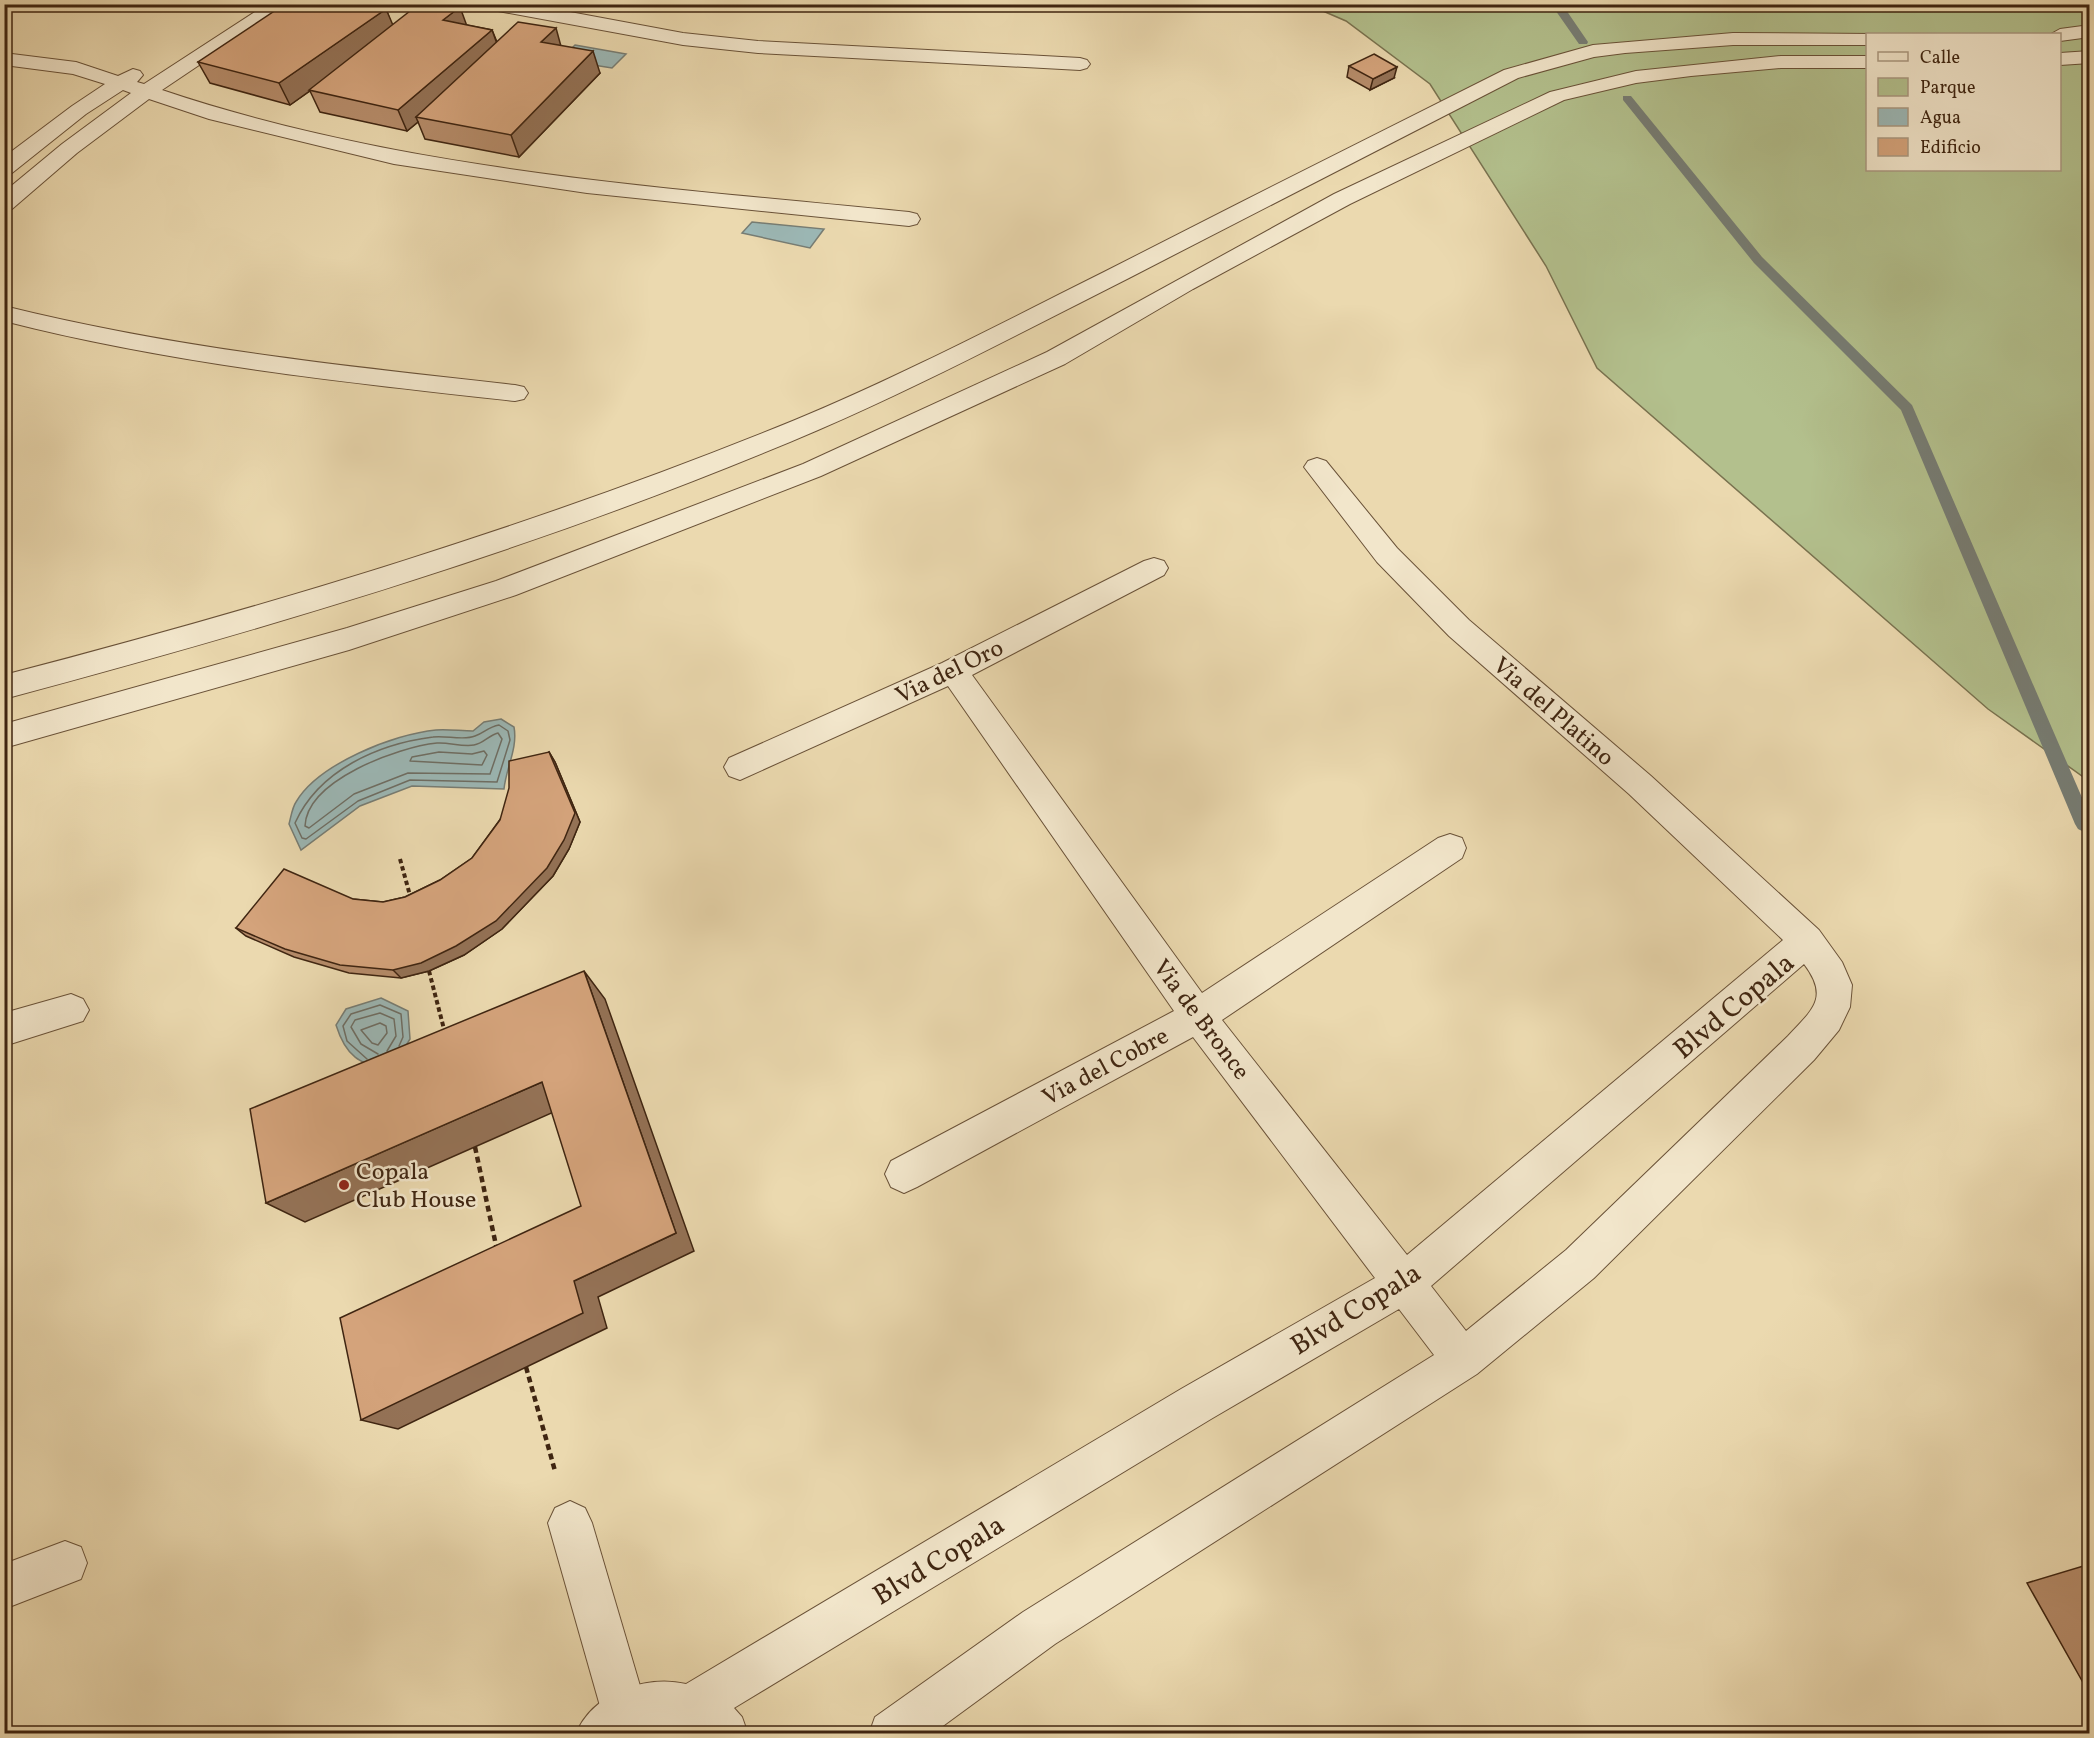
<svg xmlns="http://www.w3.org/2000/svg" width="2094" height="1738" font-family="Vollkorn,serif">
<rect width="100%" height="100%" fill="#ebd9af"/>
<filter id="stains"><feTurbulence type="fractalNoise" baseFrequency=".00333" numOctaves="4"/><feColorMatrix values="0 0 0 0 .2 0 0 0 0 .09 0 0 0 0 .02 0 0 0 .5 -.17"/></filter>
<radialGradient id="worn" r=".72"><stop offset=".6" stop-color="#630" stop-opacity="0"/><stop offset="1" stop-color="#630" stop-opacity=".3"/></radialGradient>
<path fill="#b3c08d" stroke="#79724f" stroke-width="1.5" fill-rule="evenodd" d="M1309 5H2089V781L1988 709 1597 368 1546 266 1430 84 1346 21ZM1868 34H2060V170H1868Z"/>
<path fill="#9cb8b6" stroke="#777d74" stroke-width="1.5" d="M575 45 626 54 612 68 587 64 565 55Z
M752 222 824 229 810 248 742 233Z
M501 719 514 727C518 748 506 768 504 789L412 786 360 806 301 850 289 824C291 817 292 808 296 802 318 764 394 734 436 730 448 729 461 731 473 731L484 722Z
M381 998 408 1011 410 1039 390 1072C359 1063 346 1057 336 1025L346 1009Z"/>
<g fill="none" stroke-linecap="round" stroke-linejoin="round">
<path stroke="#6e6e64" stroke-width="1.5" d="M499 725 508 731 510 740 497 782 410 780 358 801 306 839 302 838 295 823C319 770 378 744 433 737 445 735 464 741 475 736 484 733 488 727 499 725Z
M498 733 502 739 490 774 408 773 354 794 309 828 305 826C307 780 398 747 437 743 449 742 461 747 474 745 483 744 489 735 498 733Z
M484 751 487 755 482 765 410 761 412 757 439 752 472 754Z
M380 1023 386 1026 387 1033 378 1045 372 1043 361 1030Z
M378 1054 361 1044 351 1027 355 1020 380 1013 394 1019 396 1036 387 1051
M367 1059 347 1041 343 1026 351 1014 380 1005 401 1014 403 1037 399 1046"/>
<path fill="#777d74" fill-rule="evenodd" d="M1551 4H1562L1588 42 1587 44H1579Z
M1623 96H1631L1762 257 1912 405 2090 816V835L2078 829 2075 824 1901 410 1754 263 1623 100Z"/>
<g stroke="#6a5238" stroke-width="2">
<path id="lane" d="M570 1501 585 1508 592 1523 648 1713 642 1730C629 1735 621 1735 608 1730L602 1713 548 1523 555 1508Z"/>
</g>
<g stroke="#6a5238" stroke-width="2">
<path id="street" d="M267 4H290L162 90C403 171 658 187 909 212L917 214 920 219 917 224 909 226 587 193 394 164 209 119 149 99 77 153 12 209 4 211V192L62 144 131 93 123 90 86 114 12 173 4 174V157L72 106 105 84 73 74 4 65V53L76 62 118 76 133 69 140 71 143 75 137 82 144 84Z
M484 4H527L683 33 758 41 1080 58 1087 60 1090 64 1087 68 1080 70 758 53 683 45 493 10Z
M2090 25V37L2060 41V34H2051L2060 29Z
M1733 33 1873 34H1868V45H1733L1625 53 1594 57 1518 78C1388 145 1259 211 1129 278 1026 330 924 384 818 430 555 543 280 625 4 699V675C273 605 538 525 795 420 901 376 1002 323 1104 272 1237 204 1370 137 1504 70L1593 45Z
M2090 51V63L2060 65V53Z
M1781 56H1868V68H1781L1691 76 1636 83 1564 100 1350 204 1193 289 1065 364 821 476 516 595 349 650 4 748V724L347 628 496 581 803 464 1047 352 1334 194 1550 92 1636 71Z
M4 306C172 348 343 366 515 385L524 387 528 393 524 399 515 401C343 382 172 364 4 321Z
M1317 458 1326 461 1397 548 1469 620 1651 776 1819 930 1842 962 1852 985 1850 1007 1839 1030 1814 1060 1594 1278 1477 1374 1055 1644 932 1734H869L875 1717 1023 1612 1434 1355 1399 1309 1211 1419 734 1708 742 1717 748 1734H691L665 1728 635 1734H576C592 1694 645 1674 686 1684L1181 1389 1375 1278 1193 1037 917 1187 904 1193 891 1187 885 1174 891 1161 1174 1011 948 686 740 780 729 776 724 767 729 758 942 663 1144 561 1154 558 1164 561 1168 568 1164 575 972 675 1202 993 1438 838 1450 834 1462 838 1466 848 1462 858 1222 1020 1407 1255 1783 940 1629 794 1449 636 1377 562 1304 467 1308 461ZM1804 964C1830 998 1812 1010 1788 1036L1566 1250 1466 1331 1431 1286Z
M71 994 83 999 89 1010 83 1021 4 1046V1013Z
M65 1541 81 1547 87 1563 81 1579 4 1609V1564Z"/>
</g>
<path stroke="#3f2511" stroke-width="4" stroke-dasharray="4.5 3" stroke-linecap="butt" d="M400 859 411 899
M429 971 445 1033"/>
<path stroke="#3f2511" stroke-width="4.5" stroke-dasharray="6 4" stroke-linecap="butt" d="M475 1147 497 1250
M526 1367 555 1471"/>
<use href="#lane" fill="#f2e6cb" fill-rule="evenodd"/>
<use href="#street" fill="#f2e6cb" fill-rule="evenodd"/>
</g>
<path fill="#b68c6a" stroke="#3f2511" stroke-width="1.5" d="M386 9 392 25H466L492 30 497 42 561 46 600 73 519 157 425 139 418 122 407 131 320 112 310 91 290 105 210 83 198 62Z
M1349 66 1394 78 1370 90 1347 77Z
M549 752 555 762 580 822 569 849 553 876 502 929 464 955 429 971 401 978 349 973 294 957 246 936 236 928 353 899 383 902 405 897 440 880 472 858Z
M2090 1564V1695L2027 1583Z"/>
<path fill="#947256" stroke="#3f2511" stroke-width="1.5" d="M460 7 468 29 443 20Z
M386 9 395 30 290 105 279 83Z
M556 28 562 50 541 42Z
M492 30 500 52 416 117 418 122 407 131 398 110Z
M593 51 600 73 519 157 511 135Z
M1397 67 1394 78 1370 90 1373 79Z
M549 752 555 762 580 822 569 849 553 876 502 929 464 955 429 971 401 978 393 970Z
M584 971 605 999 694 1251 598 1297 607 1328 398 1429 361 1420 574 1281 676 1233Z
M542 1082 565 1107 305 1222 266 1203Z"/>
<path fill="#d4a37b" stroke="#3f2511" stroke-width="1.5" d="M285 4H368L386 9 279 83 198 62Z
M419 4H446L460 7 443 20 492 30 398 110 309 90Z
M518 22 556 28 541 42 593 51 511 135 416 117Z
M1374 54 1397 67 1373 79 1349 66Z
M549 752 575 813 564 840 547 868 496 921 456 946 421 963 393 970 340 965 285 949 236 928 284 869 353 899 383 902 405 897 440 880 472 858 500 820 509 788V761Z
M584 971 676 1233 574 1281 583 1313 361 1420 340 1318 581 1206 542 1082 266 1203 250 1109Z"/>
<circle fill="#8f2418" stroke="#f2e6cb" stroke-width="2" cx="344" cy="1185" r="6"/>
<g text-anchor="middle" stroke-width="5" stroke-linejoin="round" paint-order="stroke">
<g font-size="24" fill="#3f2511" stroke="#f2e6cb">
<text transform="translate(949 671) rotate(-26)" y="8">Via del Oro</text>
<text transform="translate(1554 711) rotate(41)" y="8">Via del Platino</text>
<text transform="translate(1202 1019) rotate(53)" y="8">Via de Bronce</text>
<text transform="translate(1105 1066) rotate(-28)" y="8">Via del Cobre</text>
</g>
<g font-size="24" fill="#3f2511" stroke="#f2e6cb" text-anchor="start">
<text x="356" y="1179">Copala<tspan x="356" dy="28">Club House</tspan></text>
</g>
<g font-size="28" fill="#3f2511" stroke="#f2e6cb">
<text transform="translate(1733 1005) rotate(-40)" y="10">Blvd Copala</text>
<text transform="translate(1355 1308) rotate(-32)" y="10">Blvd Copala</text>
<text transform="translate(938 1559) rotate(-31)" y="10">Blvd Copala</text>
</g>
</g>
<rect width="2094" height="1738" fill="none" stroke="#ebd9af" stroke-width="24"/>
<rect x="6" y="6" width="2082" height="1726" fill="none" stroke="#3f2511" stroke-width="3"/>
<rect x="12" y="12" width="2070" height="1714" fill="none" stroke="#3f2511" stroke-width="1.5"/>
<rect x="1866" y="33" width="195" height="138" fill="#f2e6cb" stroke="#aa9981" stroke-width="1.5"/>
<rect x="1878" y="52" width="30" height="9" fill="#f2e6cb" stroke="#aa9981" stroke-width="1.5"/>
<text x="1920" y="63" font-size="18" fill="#3f2511">Calle</text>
<rect x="1878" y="78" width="30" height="18" fill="#b3c08d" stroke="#aa9981" stroke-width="1.5"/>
<text x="1920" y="93" font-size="18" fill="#3f2511">Parque</text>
<rect x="1878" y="108" width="30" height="18" fill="#9cb8b6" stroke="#aa9981" stroke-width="1.5"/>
<text x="1920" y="123" font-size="18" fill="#3f2511">Agua</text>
<rect x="1878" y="138" width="30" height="18" fill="#d4a37b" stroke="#aa9981" stroke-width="1.5"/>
<text x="1920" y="153" font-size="18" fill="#3f2511">Edificio</text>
<rect width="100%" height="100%" filter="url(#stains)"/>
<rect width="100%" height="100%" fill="url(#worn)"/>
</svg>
